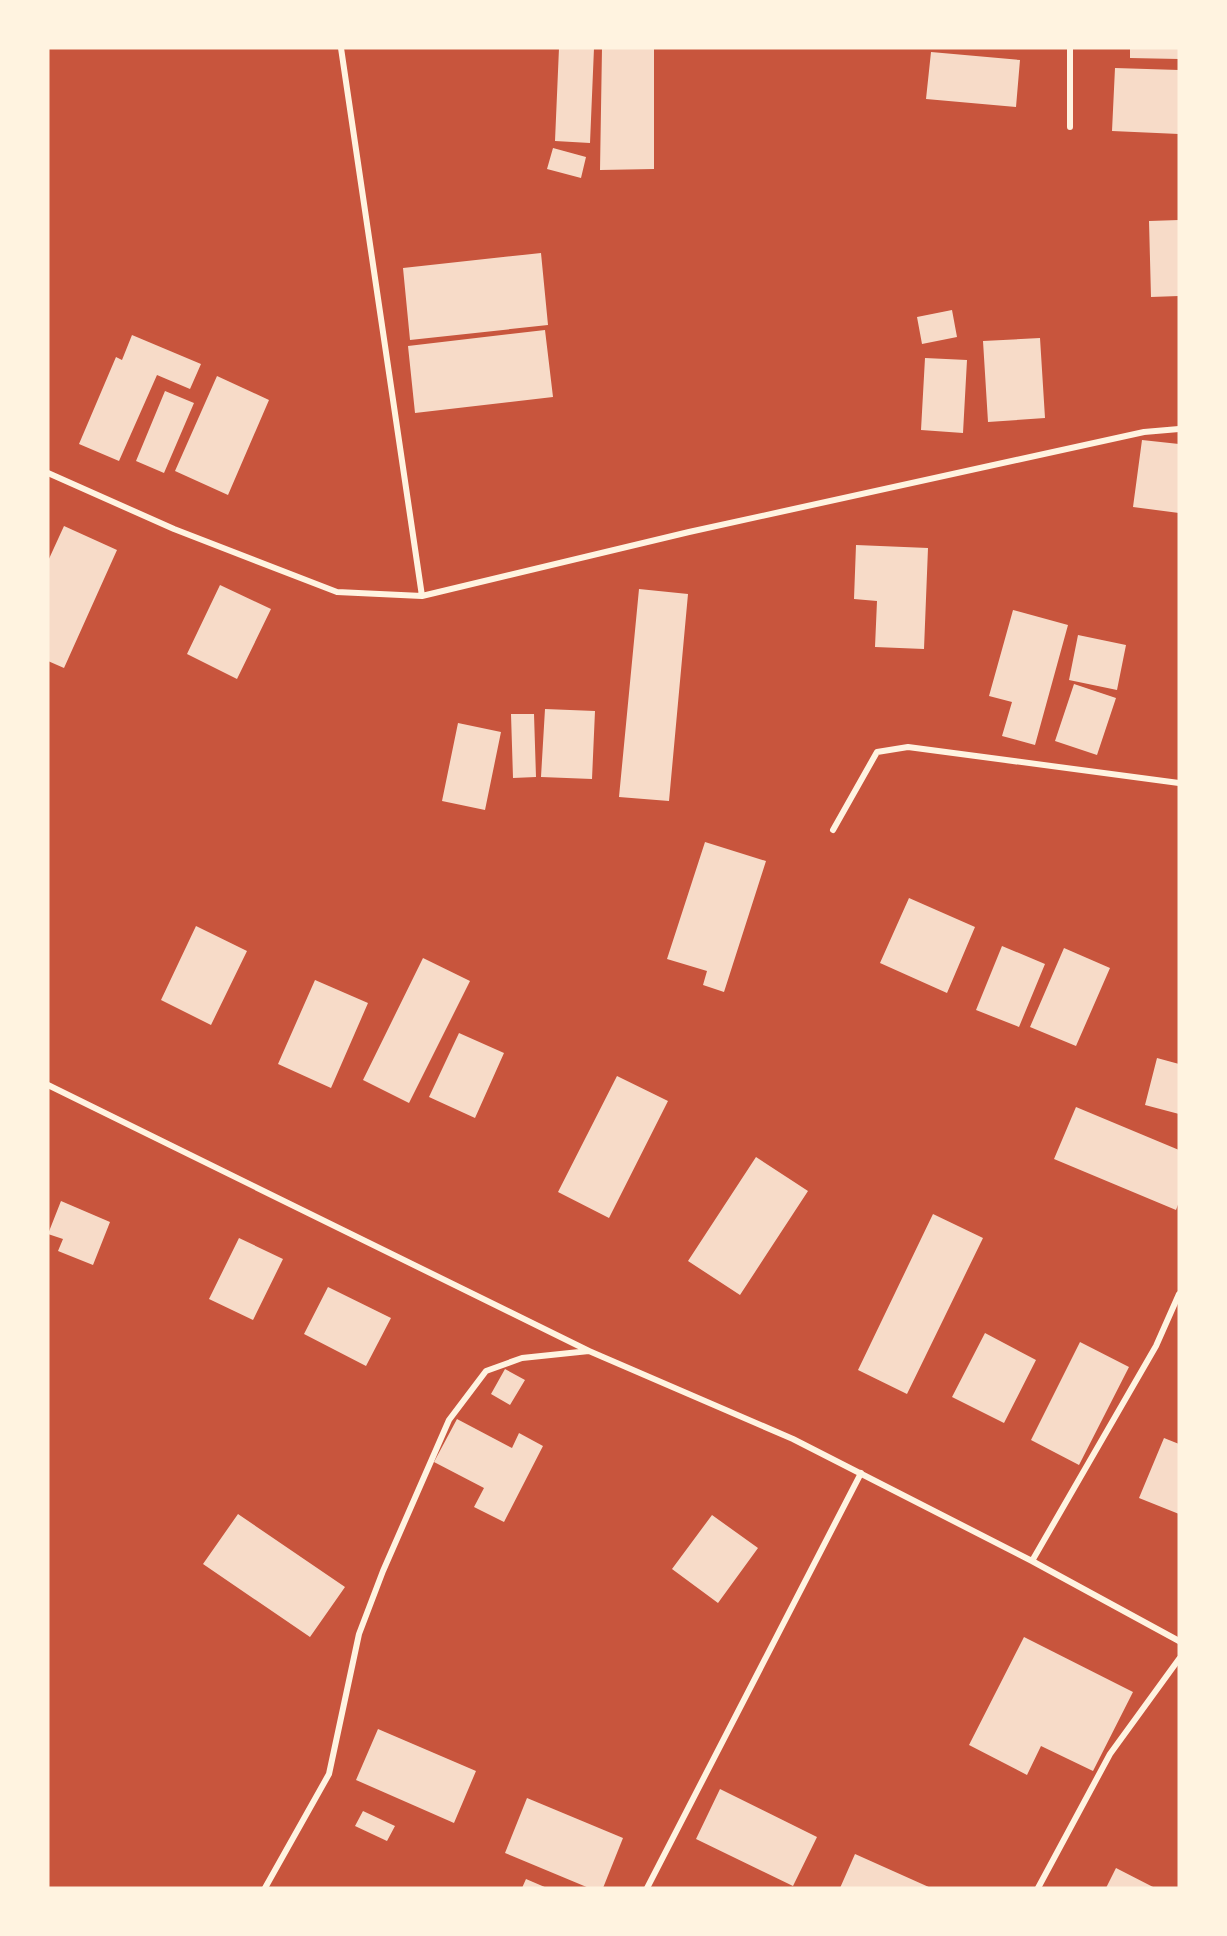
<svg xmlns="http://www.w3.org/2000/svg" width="1227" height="1936" font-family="'Alegreya Sans',sans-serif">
<rect width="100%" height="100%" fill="#c8553d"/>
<path fill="#f7dbc8" d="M559 48H594L590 143 555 141Z
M602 48H654V169L600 170Z
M1130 48H1179V59L1130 58Z
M931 52 1020 60 1016 107 926 99Z
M1115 68 1179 70V134L1112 131Z
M553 148 586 157 581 178 547 169Z
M1179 220V296L1151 297 1149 221Z
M541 253 548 325 410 340 403 268Z
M952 310 957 337 922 344 917 317Z
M545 330 553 397 415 413 408 346Z
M132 335 201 364 190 389 157 375 119 461 79 444 116 357 122 360Z
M1040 338 1045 418 988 422 983 341Z
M925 358 967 360 963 433 921 430Z
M217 376 269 400 228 495 175 471Z
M165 391 194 403 164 473 136 461Z
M1142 440 1179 444V513L1133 507Z
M64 526 117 550 64 668 48 661V561Z
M856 545 928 548 924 649 875 647 877 601 854 599Z
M220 585 271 609 237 679 187 654Z
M639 589 688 594 669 801 619 797Z
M1013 610 1068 625 1035 745 1002 736 1012 702 989 696Z
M1078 635 1126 645 1117 690 1069 680Z
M1074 684 1116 698 1097 755 1055 741Z
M545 709 595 711 592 779 541 777Z
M511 714H534L536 777 513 778Z
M458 723 501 732 485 810 442 801Z
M705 842 766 861 724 992 703 985 707 971 667 959Z
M909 898 975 927 947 993 880 963Z
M196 926 247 951 211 1025 161 1000Z
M1002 946 1045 964 1019 1027 976 1010Z
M1064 948 1110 968 1076 1046 1030 1027Z
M423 958 470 981 409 1103 363 1080Z
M315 980 368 1003 331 1088 278 1064Z
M459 1033 504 1053 475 1118 429 1097Z
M1157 1058 1179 1064V1114L1145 1105Z
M617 1076 668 1101 609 1218 558 1192Z
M1076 1107 1179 1150V1202L1176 1210 1054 1159Z
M756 1157 808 1191 740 1295 688 1261Z
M61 1201 110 1222 93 1265 58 1251 63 1239 48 1234Z
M933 1214 983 1238 907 1394 858 1370Z
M239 1238 283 1259 253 1320 209 1299Z
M328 1287 391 1318 366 1366 304 1334Z
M985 1333 1036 1360 1004 1423 952 1397Z
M1080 1342 1129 1367 1079 1465 1031 1440Z
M505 1369 525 1380 510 1405 491 1394Z
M457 1419 512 1448 519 1433 543 1446 504 1522 474 1507 484 1488 434 1462Z
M1164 1438 1179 1444V1514L1139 1498Z
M238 1514 345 1587 310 1637 203 1564Z
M712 1515 758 1548 718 1603 672 1569Z
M1024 1637 1133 1692 1093 1771 1041 1746 1027 1775 969 1745Z
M378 1729 476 1771 454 1823 356 1780Z
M720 1789 817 1837 793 1886 696 1839Z
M527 1798 623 1838 603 1888H589L505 1853Z
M363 1811 395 1826 387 1841 355 1826Z
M855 1854 931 1888H840Z
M1116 1868 1155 1888H1106Z
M526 1879 547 1888H522Z"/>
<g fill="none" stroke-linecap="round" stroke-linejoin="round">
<path stroke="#fff3e0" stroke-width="6" d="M341 48 422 596
M1070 127V48
M48 473 174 529 337 592 422 596 689 532 1144 432 1179 429
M833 830 877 752 908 747 1179 783
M48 1085 589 1351 793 1439 1032 1561 1179 1641
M1032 1561 1156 1346 1179 1294
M265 1888 329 1774 359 1634 383 1571 449 1420 486 1371 522 1358 589 1351
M647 1888 861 1473
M1038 1888 1110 1754 1179 1659"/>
</g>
<rect width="1227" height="1936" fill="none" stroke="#fff3e0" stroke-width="99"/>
</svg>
